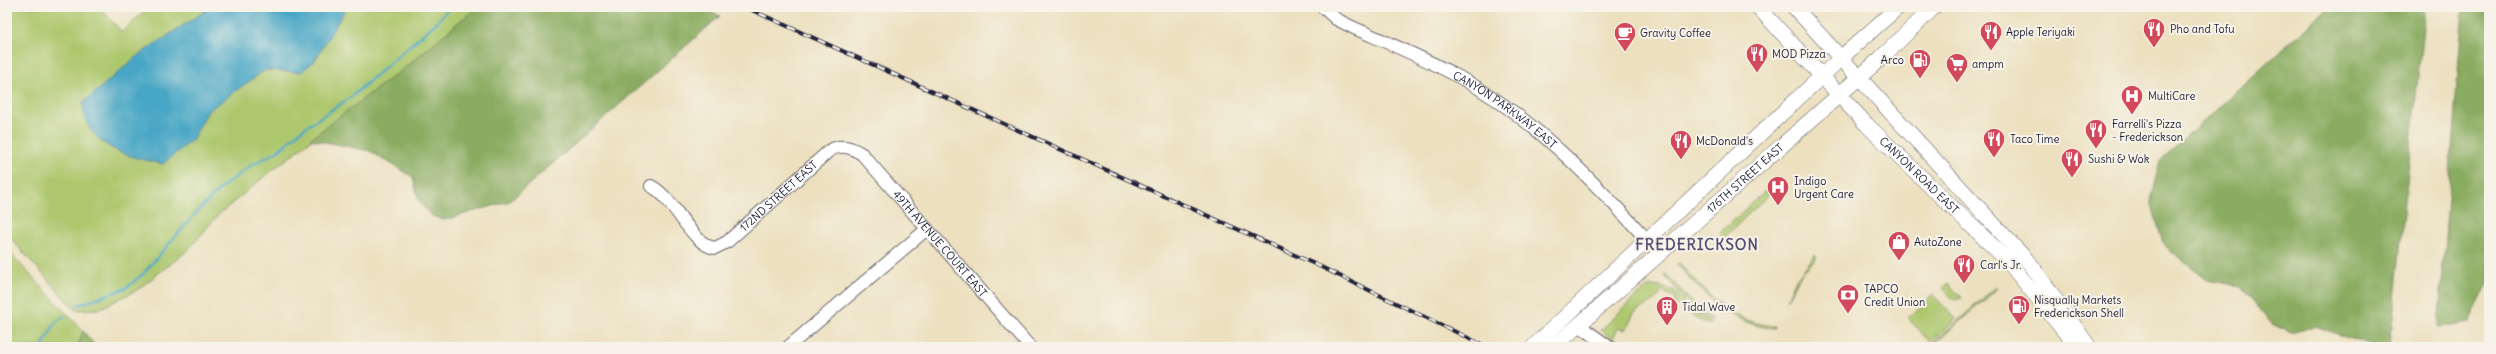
<svg xmlns="http://www.w3.org/2000/svg" width="2496" height="354" font-family="Delius,sans-serif">
<rect width="100%" height="100%" fill="#f7f3e8"/>
<filter id="ink" filterUnits="userSpaceOnUse"><feTurbulence type="fractalNoise" baseFrequency=".025" numOctaves="2"/><feDisplacementMap in="SourceGraphic" scale="8" xChannelSelector="R" yChannelSelector="G"/><feConvolveMatrix kernelMatrix="1 2 1 2 8 2 1 2 1" color-interpolation-filters="sRGB"/></filter>
<filter id="wash" filterUnits="userSpaceOnUse"><feTurbulence type="fractalNoise" baseFrequency=".012" numOctaves="4" result="noise"/><feDisplacementMap in="SourceGraphic" scale="16" xChannelSelector="R" yChannelSelector="G"/><feGaussianBlur stdDeviation="0.9" result="paint"/><feColorMatrix in="noise" values="0 0 0 0 0 0 0 0 0 0 0 0 0 0 0 0 0 1.4 0 .05"/><feComposite in="paint" operator="in"/></filter>
<g filter="url(#wash)">
<rect width="100%" height="100%" fill="#ece0bf"/>
<path fill="#adc76d" stroke="#687454" d="M7 7H99L122 32 149 7H481L471 12 408 65 265 176 218 215 187 251 137 290 99 309 75 310 7 234Z
M1777 180 1783 188 1781 190 1777 186 1724 238 1719 233Z
M7 250 83 331 78 347H7Z
M1815 255 1817 257 1802 273 1787 300 1796 279Z
M1679 263C1706 293 1731 323 1775 326V328C1731 326 1704 294 1677 264Z
M1666 274 1697 308 1711 319 1712 322 1695 310 1664 275Z
M1948 283 1961 298 1954 300 1943 288Z
M1650 286C1665 287 1674 289 1684 300L1682 304 1687 308H1691L1711 324 1708 325 1679 307 1675 303V297L1661 291 1658 298 1634 313 1626 330 1618 328 1613 338 1633 347H1618L1612 344 1613 340 1601 330 1634 298Z
M1997 286 1998 288 1934 344 1933 343Z
M1933 295 1956 319 1932 341H1929L1908 318Z"/>
<path fill="#8aac60" stroke="#56674e" d="M481 7H702L720 16 510 201 444 220 432 216 419 202 413 177 370 151 310 139 408 65 471 12Z
M2329 7H2425L2390 347H2375L2315 326 2291 333 2272 324 2241 286 2206 280 2163 244 2151 201 2161 160Z
M2463 7H2489V282L2469 322 2438 327Z
M83 331 96 347H78Z"/>
<path fill="#46a6c5" stroke="#346480" d="M211 7H347L315 60 301 72 265 70 208 111 193 139 163 164C127 157 84 146 83 103L137 56Z"/>
<g fill="none" stroke-linecap="round" stroke-linejoin="round">
<path stroke="#46a6c5" stroke-width="2.5" d="M75 306 126 288 143 274 194 215 221 188 250 166 278 151 303 129 351 97 437 22 450 7
M42 347 55 323 64 316"/>
</g>
</g>
<g filter="url(#ink)">
<g fill="none" stroke-linecap="round" stroke-linejoin="round">
<g stroke="#696469" stroke-width="14">
<g id="minor">
<path id="s1" d="M1323 7 1336 19 1352 27C1388 43 1425 58 1459 77 1537 119 1600 188 1659 253"/>
<path id="s2" d="M651 186C675 198 691 245 715 248L727 242 830 150C842 144 851 147 862 154L1030 347"/>
<path d="M1579 325 1609 347"/>
<path d="M788 347 927 229"/>
</g>
</g>
<g stroke="#696469" stroke-width="16">
<g id="major">
<path id="s3" d="M1758 7 1867 125 2007 260 2077 347"/>
<path d="M1794 7 2032 266 2089 347"/>
<path d="M1533 347 1842 57 1898 7"/>
<path id="s4" d="M1554 347 1881 58 1934 7"/>
</g>
</g>
<use href="#minor" stroke="#fff" stroke-width="12"/>
<use href="#major" stroke="#fff" stroke-width="15"/>
<g stroke="#22223b" stroke-width="4">
<path id="rail" d="M745 7 1319 266 1487 347"/>
</g>
<use href="#rail" stroke="#f7f3e8" stroke-width="2.5" stroke-dasharray="8" stroke-linecap="butt"/>
</g>
</g>
<defs>
<g id="restaurant-pin" transform="scale(1.15)"><path d="M0 17L-7.5 6A9.5 9.5 0 1 1 7.5 6Z" fill="#d1495b" stroke="#f7f3e8"/><path d="M-5-6h1v4h1v-4h1v4h1v-4h1v5L-1.5 .5V6h-2V.5L-5-1ZM5-6V6H3V1.5H1.5Q1.5-4 5-6Z" fill="#fff"/></g>
<g id="cafe-pin" transform="scale(1.15)"><path d="M0 17L-7.5 6A9.5 9.5 0 1 1 7.5 6Z" fill="#d1495b" stroke="#f7f3e8"/><path d="M-5.5-4.5H6V0H3Q3 3.5 0 3.5H-2.5Q-5.5 3.5-5.5 0ZM3-3.2v2h1.7v-2ZM-6 4.5H4V6H-6Z" fill="#fff"/></g>
<g id="fuel-pin" transform="scale(1.15)"><path d="M0 17L-7.5 6A9.5 9.5 0 1 1 7.5 6Z" fill="#d1495b" stroke="#f7f3e8"/><path d="M-5.5-6h7V0h2V4h1.3V-2.5L3-4.5l.8-.8L6-3V5H2.5V1h-1V6h-7ZM-4.2-4.7v3.2H.2V-4.7Z" fill="#fff"/></g>
<g id="supermarket-pin" transform="scale(1.15)"><path d="M0 17L-7.5 6A9.5 9.5 0 1 1 7.5 6Z" fill="#d1495b" stroke="#f7f3e8"/><path d="M-6-5.5h2.5l.6 2H6L4.5 2H-2.5L-4.4-4H-6ZM-1.5 3.2a1.3 1.3 0 1 0 .1 0ZM3 3.2a1.3 1.3 0 1 0 .1 0Z" fill="#fff"/></g>
<g id="hospital-pin" transform="scale(1.15)"><path d="M0 17L-7.5 6A9.5 9.5 0 1 1 7.5 6Z" fill="#d1495b" stroke="#f7f3e8"/><path d="M-5-5h3v3.5h4V-5h3V5h-3V1.5h-4V5h-3Z" fill="#fff"/></g>
<g id="shop-pin" transform="scale(1.15)"><path d="M0 17L-7.5 6A9.5 9.5 0 1 1 7.5 6Z" fill="#d1495b" stroke="#f7f3e8"/><path d="M-5-2.5h2.3a2.7 3.5 0 0 1 5.4 0H5L5.5 6h-11ZM-1.5-2.5h3a1.5 2.3 0 0 0-3 0Z" fill="#fff"/></g>
<g id="bank-pin" transform="scale(1.15)"><path d="M0 17L-7.5 6A9.5 9.5 0 1 1 7.5 6Z" fill="#d1495b" stroke="#f7f3e8"/><path d="M-6-4H6V4H-6ZM0-2.3a2.3 2.3 0 1 0 0 4.6a2.3 2.3 0 1 0 0-4.6Z" fill="#fff"/></g>
<g id="building-pin" transform="scale(1.15)"><path d="M0 17L-7.5 6A9.5 9.5 0 1 1 7.5 6Z" fill="#d1495b" stroke="#f7f3e8"/><path d="M-4-6H4V6H1V3H-1V6H-4ZM-2.5-4.3h1.7v1.8h-1.7ZM.8-4.3h1.7v1.8H.8ZM-2.5-1h1.7V.8h-1.7ZM.8-1h1.7V.8H.8Z" fill="#fff"/></g>
</defs>
<g fill-rule="evenodd">
<use href="#restaurant-pin" x="2154" y="29"/>
<use href="#restaurant-pin" x="1991" y="32"/>
<use href="#cafe-pin" x="1625" y="33"/>
<use href="#restaurant-pin" x="1757" y="54"/>
<use href="#fuel-pin" x="1920" y="60"/>
<use href="#supermarket-pin" x="1957" y="64"/>
<use href="#hospital-pin" x="2132" y="96"/>
<use href="#restaurant-pin" x="2096" y="130"/>
<use href="#restaurant-pin" x="1994" y="139"/>
<use href="#restaurant-pin" x="1681" y="141"/>
<use href="#restaurant-pin" x="2072" y="159"/>
<use href="#hospital-pin" x="1778" y="187"/>
<use href="#shop-pin" x="1899" y="242"/>
<use href="#restaurant-pin" x="1964" y="265"/>
<use href="#bank-pin" x="1848" y="295"/>
<use href="#fuel-pin" x="2019" y="306"/>
<use href="#building-pin" x="1667" y="307"/>
</g>
<g text-anchor="middle" stroke-width="4" stroke-linejoin="round" paint-order="stroke">
<g font-size="11" fill="#22223b" stroke="#f7f3e8" text-anchor="start">
<text x="2170" y="33">Pho and Tofu</text>
<text x="2006" y="36">Apple Teriyaki</text>
<text x="1640" y="37">Gravity Coffee</text>
<text x="1772" y="58">MOD Pizza</text>
<text x="1904" y="64" text-anchor="end">Arco</text>
<text x="1972" y="68">ampm</text>
<text x="2148" y="100">MultiCare</text>
<text x="2112" y="128">Farrelli's Pizza<tspan x="2112" dy="13">- Frederickson</tspan></text>
<text x="2010" y="143">Taco Time</text>
<text x="1696" y="145">McDonald's</text>
<text x="2088" y="163">Sushi &amp; Wok</text>
<text x="1794" y="185">Indigo<tspan x="1794" dy="13">Urgent Care</tspan></text>
<text x="1914" y="246">AutoZone</text>
<text x="1980" y="269">Carl's Jr.</text>
<text x="1864" y="293">TAPCO<tspan x="1864" dy="13">Credit Union</tspan></text>
<text x="2034" y="304">Nisqually Markets<tspan x="2034" dy="13">Frederickson Shell</tspan></text>
<text x="1682" y="311">Tidal Wave</text>
</g>
<g font-size="11" fill="#22223b" stroke="#f7f3e8">
<text dy="4" stroke="none"><textPath href="#s1" startOffset="210">CANYON PARKWAY EAST</textPath></text>
<text dy="4" stroke="none"><textPath href="#s3" startOffset="233">CANYON ROAD EAST</textPath></text>
<text dy="4" stroke="none"><textPath href="#s4" startOffset="255">176TH STREET EAST</textPath></text>
<text dy="4" stroke="none"><textPath href="#s2" startOffset="173">172ND STREET EAST</textPath></text>
<text dy="4" stroke="none"><textPath href="#s2" startOffset="395">49TH AVENUE COURT EAST</textPath></text>
</g>
<g font-size="15" font-weight="bold" letter-spacing="1" fill="#565177" stroke="#f7f3e8">
<text x="1697" y="250">FREDERICKSON</text>
</g>
</g>
<rect width="2496" height="354" fill="none" stroke="#f7f3e8" stroke-width="24"/>
</svg>
